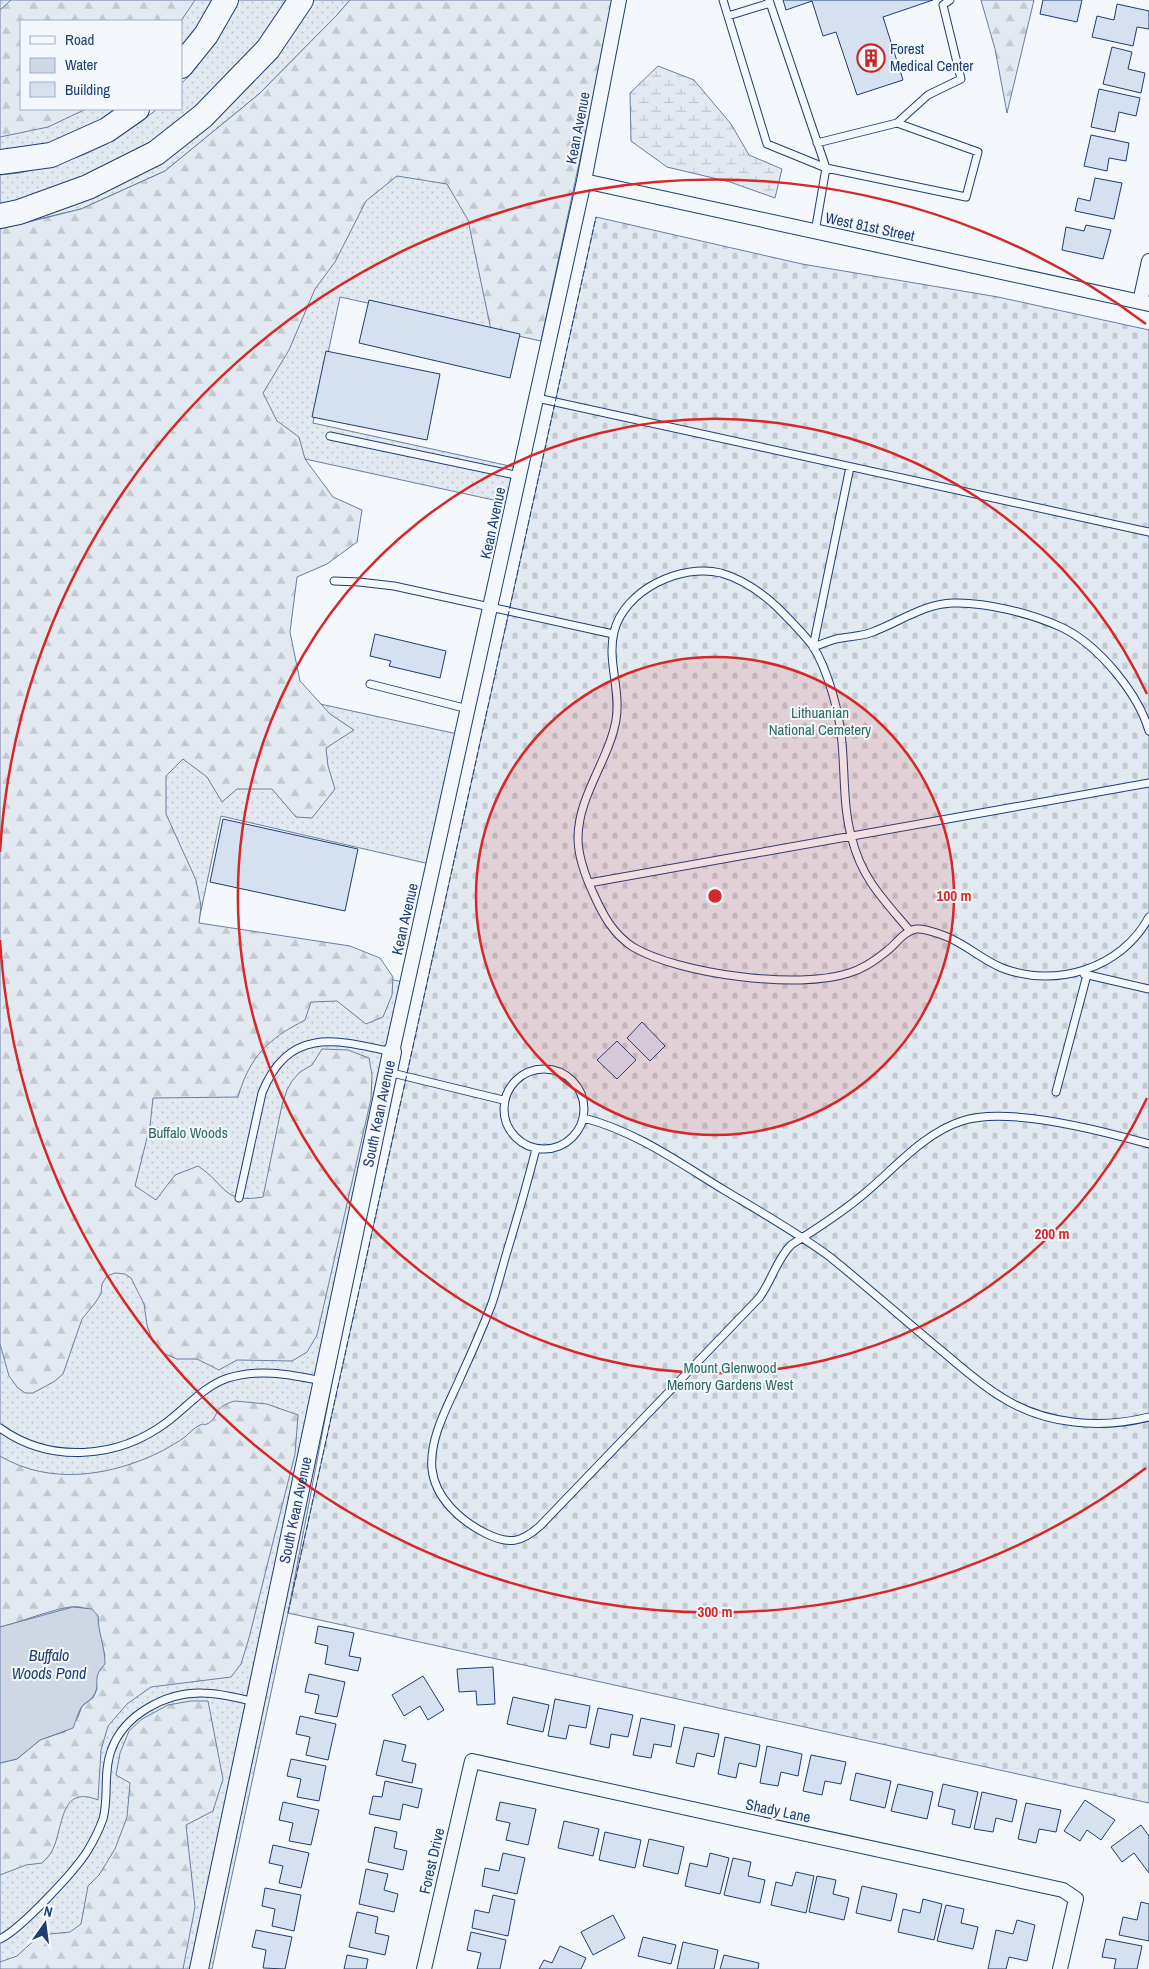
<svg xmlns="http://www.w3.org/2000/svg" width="1149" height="1969" font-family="'Archivo Narrow',sans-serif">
<defs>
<pattern id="grass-dots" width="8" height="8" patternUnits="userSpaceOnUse" patternTransform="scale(1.25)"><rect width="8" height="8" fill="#e3e9f0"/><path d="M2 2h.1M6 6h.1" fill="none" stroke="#c2c9d1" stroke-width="1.8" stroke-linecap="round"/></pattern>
<pattern id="forest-firs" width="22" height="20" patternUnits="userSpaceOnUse" patternTransform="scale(1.25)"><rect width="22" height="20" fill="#e3e9f0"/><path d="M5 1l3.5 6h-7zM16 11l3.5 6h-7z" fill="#c2c9d1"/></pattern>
<pattern id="wetland-marsh" width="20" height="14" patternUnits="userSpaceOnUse" patternTransform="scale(1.25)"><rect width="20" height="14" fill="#e3e9f0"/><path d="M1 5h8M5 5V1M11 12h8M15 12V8" fill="none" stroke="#c2c9d1"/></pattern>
<pattern id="cemetery-stones" width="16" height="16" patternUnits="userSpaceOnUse" patternTransform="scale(1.25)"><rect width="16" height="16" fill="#e3e9f0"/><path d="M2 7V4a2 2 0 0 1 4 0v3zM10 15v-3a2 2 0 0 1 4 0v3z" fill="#c2c9d1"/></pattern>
</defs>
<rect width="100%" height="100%" fill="#f4f7fb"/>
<path fill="url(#grass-dots)" stroke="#687fa3" d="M0 0H213L181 55V21H21V109H126L74 138 0 156Z
M233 0H293L270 34 178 126 113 168 0 211V175L19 173 53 165 83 155 107 144 139 123 157 109H181V84L195 69 215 40Z
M310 0H350L337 15 259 94 165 171 81 209 27 222 79 202 130 177Z
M618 10 547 342 340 297 313 423 519 468 512 504 305 459 256 690 462 735 434 865 221 816 195 939 408 983 410 974 288 1613 212 1969H0V299Z"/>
<path fill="url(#forest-firs)" stroke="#687fa3" d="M11 0H195L181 21H21V109H86L48 127 0 137V10Z
M350 0H614L541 341 491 330 468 220 447 184 397 176 366 201 335 262 315 289 289 350 263 393 277 421 299 437 305 459 333 497 362 510 357 542 327 564 297 577 290 632 300 681 330 714 354 730 326 748 328 766 335 789 312 818 296 817 272 789H237L222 802 207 777 183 759 166 776V814L196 880 201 906 199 923 350 946 380 958 393 977 392 995 383 1017 366 1024 337 1001 311 1002 305 1020C268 1039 250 1056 238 1097L153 1098 150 1126 135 1186 156 1200 175 1175 198 1166C227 1185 222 1204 263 1197L282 1105 287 1090 292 1081 300 1072 312 1065 322 1049 348 1050 369 1058 372 1075 371 1099 317 1335 307 1352 292 1361 237 1360 219 1370 197 1359H177L165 1354 153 1342 147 1325 144 1304 131 1278 125 1274 115 1273 107 1276 102 1284 101 1294 95 1303 82 1319 63 1374 55 1381 33 1393H25L18 1388 9 1376 0 1344V229L81 209 165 171 259 94 337 15Z
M981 0H1034L1007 113 995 49Z
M235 1401 267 1404 298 1415 295 1454 249 1638 241 1664 231 1677 151 1687 127 1704 108 1726 101 1750 98 1800C59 1784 64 1828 52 1851 50 1855 46 1859 42 1863L26 1865 0 1875V1763L17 1759 40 1740 66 1731 78 1717 82 1706 93 1698 97 1689 96 1681 98 1671 105 1656 98 1629V1616C93 1613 86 1608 80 1607 63 1604 20 1623 0 1627V1456C50 1486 112 1476 162 1451 169 1447 178 1442 185 1437 189 1433 194 1428 200 1425 206 1423 201 1426 207 1424 220 1418 211 1407 235 1401Z
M191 1701H208L223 1779 213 1811 186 1825 195 1907 183 1969H0V1962L17 1956 40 1935 70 1932 81 1924 88 1886 99 1875 115 1849 127 1817 130 1783 116 1775 120 1753 129 1731 142 1719 168 1705Z"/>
<path fill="url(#wetland-marsh)" stroke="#687fa3" d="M658 66 694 80 731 124 749 155 782 169 775 198 730 182 667 167 631 141 630 93Z"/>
<path fill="url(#cemetery-stones)" stroke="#687fa3" d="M596 217 802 264 998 297 1149 330V1803L288 1613Z"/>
<path fill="#cfd7e4" stroke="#687fa3" d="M73 1607 92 1609 98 1616C98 1632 105 1647 105 1664 91 1678 101 1683 94 1695 91 1700 86 1702 82 1706 78 1712 76 1721 73 1728L40 1740 17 1759 0 1763V1627Z"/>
<path fill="#d5e0f0" stroke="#1d3f73" d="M783 0H933L883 17 903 80 857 95 836 32 823 36 812 1 786 10Z
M1043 0H1082L1077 22 1040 14Z
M1117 4 1149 11V29L1137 27 1133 46 1092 37 1097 16 1114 20Z
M1112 47 1132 52 1128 69 1145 73 1141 93 1103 84Z
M1099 89 1140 98 1136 116 1119 112 1115 132 1091 127Z
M1091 135 1129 143 1126 161 1109 158 1107 171 1084 166Z
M1095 178 1122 183 1114 219 1075 211 1078 198 1090 201Z
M1086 225 1111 230 1103 259 1062 250 1066 227 1084 231Z
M369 300 520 334 510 378 359 343Z
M326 351 440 374 427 440 312 417Z
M375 634 446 651 440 678 389 666 391 661 370 656Z
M223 819 358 849 345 911 210 882Z
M642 1022 665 1046 650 1061 627 1038Z
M617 1041 636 1060 617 1079 597 1060Z
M318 1626 354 1633 349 1656 361 1658 358 1671 325 1664 328 1646 315 1643Z
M493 1667 495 1704 477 1705 476 1691 459 1692 457 1669Z
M309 1674 345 1682 337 1717 315 1713 319 1695 305 1692Z
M423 1676 444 1710 428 1720 420 1706 404 1716 392 1695Z
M513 1697 549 1705 543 1732 507 1724Z
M555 1699 590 1706 586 1728 569 1725 566 1739 548 1736Z
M598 1708 633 1715 628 1737 611 1734 609 1748 590 1744Z
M300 1716 336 1724 328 1760 306 1755 310 1737 296 1734Z
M641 1718 675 1725 671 1747 654 1744 651 1758 633 1755Z
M684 1727 719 1734 714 1757 697 1753 694 1767 676 1763Z
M725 1737 760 1745 756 1767 739 1763 736 1778 718 1774Z
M384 1740 406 1745 402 1761 416 1764 412 1783 376 1775Z
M767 1746 802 1754 798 1776 781 1772 778 1786 760 1783Z
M811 1755 846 1762 841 1784 825 1781 822 1795 803 1791Z
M291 1759 326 1766 319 1801 297 1797 301 1779 287 1776Z
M856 1773 891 1781 885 1808 850 1800Z
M385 1781 422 1789 418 1808 403 1804 400 1820 369 1814 373 1796 382 1797Z
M898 1784 933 1792 927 1819 891 1811Z
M943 1784 978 1792 970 1828 952 1824 955 1810 938 1806Z
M982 1792 1017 1800 1012 1822 996 1818 993 1832 974 1829Z
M1085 1800 1115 1820 1101 1840 1087 1830 1080 1841 1064 1831Z
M283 1802 319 1810 311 1845 289 1841 293 1823 279 1820Z
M500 1802 536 1809 528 1845 506 1840 510 1823 496 1820Z
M1026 1803 1061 1810 1056 1832 1039 1829 1036 1843 1018 1839Z
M564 1821 599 1829 593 1856 558 1848Z
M1141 1825 1149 1836V1873L1134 1853 1122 1862 1111 1847Z
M375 1827 397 1832 394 1848 407 1851 403 1870 368 1862Z
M605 1832 641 1840 635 1868 599 1860Z
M649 1839 684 1847 678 1874 643 1866Z
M273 1845 309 1853 301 1888 279 1883 283 1866 269 1863Z
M503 1853 525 1858 517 1894 482 1886 485 1868 499 1871Z
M710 1853 729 1858 720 1894 685 1886 690 1863 707 1867Z
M733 1858 751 1862 748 1876 765 1880 760 1903 724 1895Z
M366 1869 388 1874 384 1890 398 1894 394 1912 359 1904Z
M796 1872 814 1876 806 1913 771 1905 776 1882 792 1886Z
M817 1876 836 1880 833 1894 849 1898 844 1920 809 1912Z
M862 1886 897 1894 891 1921 856 1913Z
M265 1888 301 1895 294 1931 272 1926 275 1909 262 1906Z
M493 1895 515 1900 508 1936 472 1928 475 1910 489 1913Z
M923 1899 942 1904 934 1940 898 1932 903 1909 920 1913Z
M1141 1902 1149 1904V1941L1119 1935 1123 1917 1137 1920Z
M946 1905 964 1909 961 1923 978 1927 973 1949 937 1941Z
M357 1912 378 1917 375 1933 389 1936 385 1955 349 1947Z
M613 1915 625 1938 593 1955 581 1932Z
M1017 1920 1035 1925 1027 1961 1009 1957 1006 1969H988L996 1930 1013 1934Z
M256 1930 292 1937 285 1969 263 1968 266 1950 252 1947Z
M471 1932 506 1940 500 1969H477L481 1953 467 1950Z
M643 1937 676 1945 671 1964 638 1956Z
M1106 1939 1142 1946 1137 1969H1114L1116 1959 1102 1957Z
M683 1942 718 1950 714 1969H677Z
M560 1946 586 1958 581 1969H539L544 1960 552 1963Z
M347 1955 368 1959 366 1969H344Z
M724 1955 759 1963 758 1969H720Z"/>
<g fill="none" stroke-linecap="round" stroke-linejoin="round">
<g stroke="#1d3f73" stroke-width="9">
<path id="service" d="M723 0 767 144 826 168
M769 0 826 168
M728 16 770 3
M897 123 928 95 961 79 943 5 950 0
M815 232 826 168 966 197 978 152 897 123 817 143
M537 398 1149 532
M330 436 520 476
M334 581 359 582 394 586 613 634
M813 647C823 644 832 639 842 638 853 636 865 636 875 631 901 621 924 604 953 603 987 602 1033 614 1063 628 1099 646 1138 693 1149 731
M813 647 850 467
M370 684 468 709
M589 883 1149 783
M910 931C884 900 862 879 852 839 843 808 845 775 842 743 840 715 828 669 812 645 802 632 789 619 777 607 761 592 742 579 721 573 681 563 624 590 614 632 607 661 621 690 616 720 609 760 578 796 578 838 578 857 586 878 594 895 603 915 613 934 633 947 678 974 799 990 849 973 863 969 876 960 887 951 896 944 904 931 916 929 925 928 936 933 945 936 966 944 982 960 1002 968 1056 989 1122 968 1149 917
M1084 974 1149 989
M504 1109a40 40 0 1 1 80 0a40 40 0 1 1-80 0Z
M388 1072 503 1100
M1056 1092 1087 975
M584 1118C637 1132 678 1162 724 1190 759 1211 798 1233 830 1257 866 1286 901 1317 937 1347 958 1364 979 1384 1003 1398 1046 1425 1101 1429 1149 1417
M536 1149C527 1184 517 1219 506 1255 501 1272 497 1289 491 1306 482 1329 472 1352 461 1376 449 1404 429 1437 432 1469 435 1498 461 1521 485 1533 509 1545 521 1543 540 1526L759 1298C772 1281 776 1260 791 1245 816 1229 842 1213 865 1193 895 1168 924 1133 962 1121 1006 1106 1103 1131 1149 1144
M239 1198 262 1093C288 1027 335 1039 392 1052
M0 1428C50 1464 118 1459 167 1422 187 1407 204 1386 228 1378 260 1368 291 1375 323 1381
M0 1939C21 1929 76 1870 88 1850 94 1840 99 1830 103 1819 109 1797 103 1772 111 1751 123 1715 166 1692 202 1693 220 1693 238 1698 255 1702"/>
</g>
<g stroke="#1d3f73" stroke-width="16">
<path id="minor" d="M584 181 1149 304
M1140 302 1149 261
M392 1052 584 181 619 0
M424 1969 472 1761 1063 1890 1076 1899 1060 1969"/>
</g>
<g stroke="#1d3f73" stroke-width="20">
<g id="tertiary">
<path id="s1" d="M199 1969 392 1052"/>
</g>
</g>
<g stroke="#1d3f73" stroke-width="26">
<path id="trunk" d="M181 66 206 35 226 0
M0 162 51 155 107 130 137 109
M0 216 19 212 88 187 156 153 203 116 268 49 301 0"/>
</g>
<use href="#service" stroke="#f4f7fb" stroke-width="7"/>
<use href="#minor" stroke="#f4f7fb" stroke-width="14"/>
<use href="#tertiary" stroke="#f4f7fb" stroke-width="18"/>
<use href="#trunk" stroke="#f4f7fb" stroke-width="24"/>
<path stroke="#1d3f73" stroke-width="1" stroke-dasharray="6 2.5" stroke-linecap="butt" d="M288 1613 596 217"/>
</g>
<circle cx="715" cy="896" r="239" fill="#d62828" fill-opacity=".12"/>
<g fill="none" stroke="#d62828" stroke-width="2.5">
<circle cx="715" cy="896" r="239"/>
<path d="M1147 1098A477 477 0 1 1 1147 694"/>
<path d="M1146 1468A716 716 0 0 1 0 940M0 852A716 716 0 0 1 1146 324"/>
</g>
<defs>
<g id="building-ring" transform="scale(1.4375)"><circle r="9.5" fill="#f4f7fb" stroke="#c62828" stroke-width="1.5"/><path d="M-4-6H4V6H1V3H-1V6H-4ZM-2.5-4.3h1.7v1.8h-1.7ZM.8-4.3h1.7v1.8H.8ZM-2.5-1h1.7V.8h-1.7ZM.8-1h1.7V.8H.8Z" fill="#c62828"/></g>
</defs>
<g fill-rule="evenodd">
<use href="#building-ring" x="871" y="58"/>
</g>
<g text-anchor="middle" stroke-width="4" stroke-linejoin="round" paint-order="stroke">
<g font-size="15" fill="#1d3f73" stroke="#f4f7fb" text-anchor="start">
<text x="890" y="54">Forest<tspan x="890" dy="17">Medical Center</tspan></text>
</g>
<g font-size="15" fill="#1d3f73" stroke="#f4f7fb">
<text transform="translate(578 128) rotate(-79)" y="5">Kean Avenue</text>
<text transform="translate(870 227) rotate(12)" y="5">West 81st Street</text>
<text transform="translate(493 523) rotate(-78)" y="5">Kean Avenue</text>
<text transform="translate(405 919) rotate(-77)" y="5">Kean Avenue</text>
<text dy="5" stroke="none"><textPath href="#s1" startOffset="874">South Kean Avenue</textPath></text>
<text dy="5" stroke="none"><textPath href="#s1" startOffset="469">South Kean Avenue</textPath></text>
<text transform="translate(778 1811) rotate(12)" y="5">Shady Lane</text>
<text transform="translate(432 1861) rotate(-77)" y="5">Forest Drive</text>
</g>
<g font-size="15" fill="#2c6c60" stroke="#f4f7fb">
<text x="820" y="718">Lithuanian<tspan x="820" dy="17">National Cemetery</tspan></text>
<text x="188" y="1138">Buffalo Woods</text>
<text x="730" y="1373">Mount Glenwood<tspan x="730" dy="17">Memory Gardens West</tspan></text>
</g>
<g font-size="16" font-style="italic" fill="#1d3f73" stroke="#f4f7fb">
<text x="49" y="1661">Buffalo<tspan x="49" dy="18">Woods Pond</tspan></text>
</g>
</g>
<circle cx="715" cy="896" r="8" fill="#d62828" stroke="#f4f7fb" stroke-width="2.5"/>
<g font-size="15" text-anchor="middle" font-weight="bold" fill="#d62828" stroke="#f4f7fb" stroke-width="4" stroke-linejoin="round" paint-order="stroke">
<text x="954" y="901">100 m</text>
<text x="1052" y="1239">200 m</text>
<text x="715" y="1617">300 m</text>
</g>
<rect x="20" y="20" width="162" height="90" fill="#f4f7fb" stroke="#9eadc5"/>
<rect x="30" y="36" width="25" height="8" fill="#f4f7fb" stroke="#9eadc5"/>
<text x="65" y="45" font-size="15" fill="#1d3f73">Road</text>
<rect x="30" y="58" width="25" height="15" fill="#cfd7e4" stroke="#9eadc5"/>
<text x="65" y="70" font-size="15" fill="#1d3f73">Water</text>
<rect x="30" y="82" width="25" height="15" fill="#d5e0f0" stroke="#9eadc5"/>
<text x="65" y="95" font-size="15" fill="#1d3f73">Building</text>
<g transform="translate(45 1924) rotate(14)" stroke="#f4f7fb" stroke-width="4" paint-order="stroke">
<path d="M0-4L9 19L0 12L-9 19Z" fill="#1d3f73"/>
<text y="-8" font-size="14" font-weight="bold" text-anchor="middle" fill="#1d3f73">N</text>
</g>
</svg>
